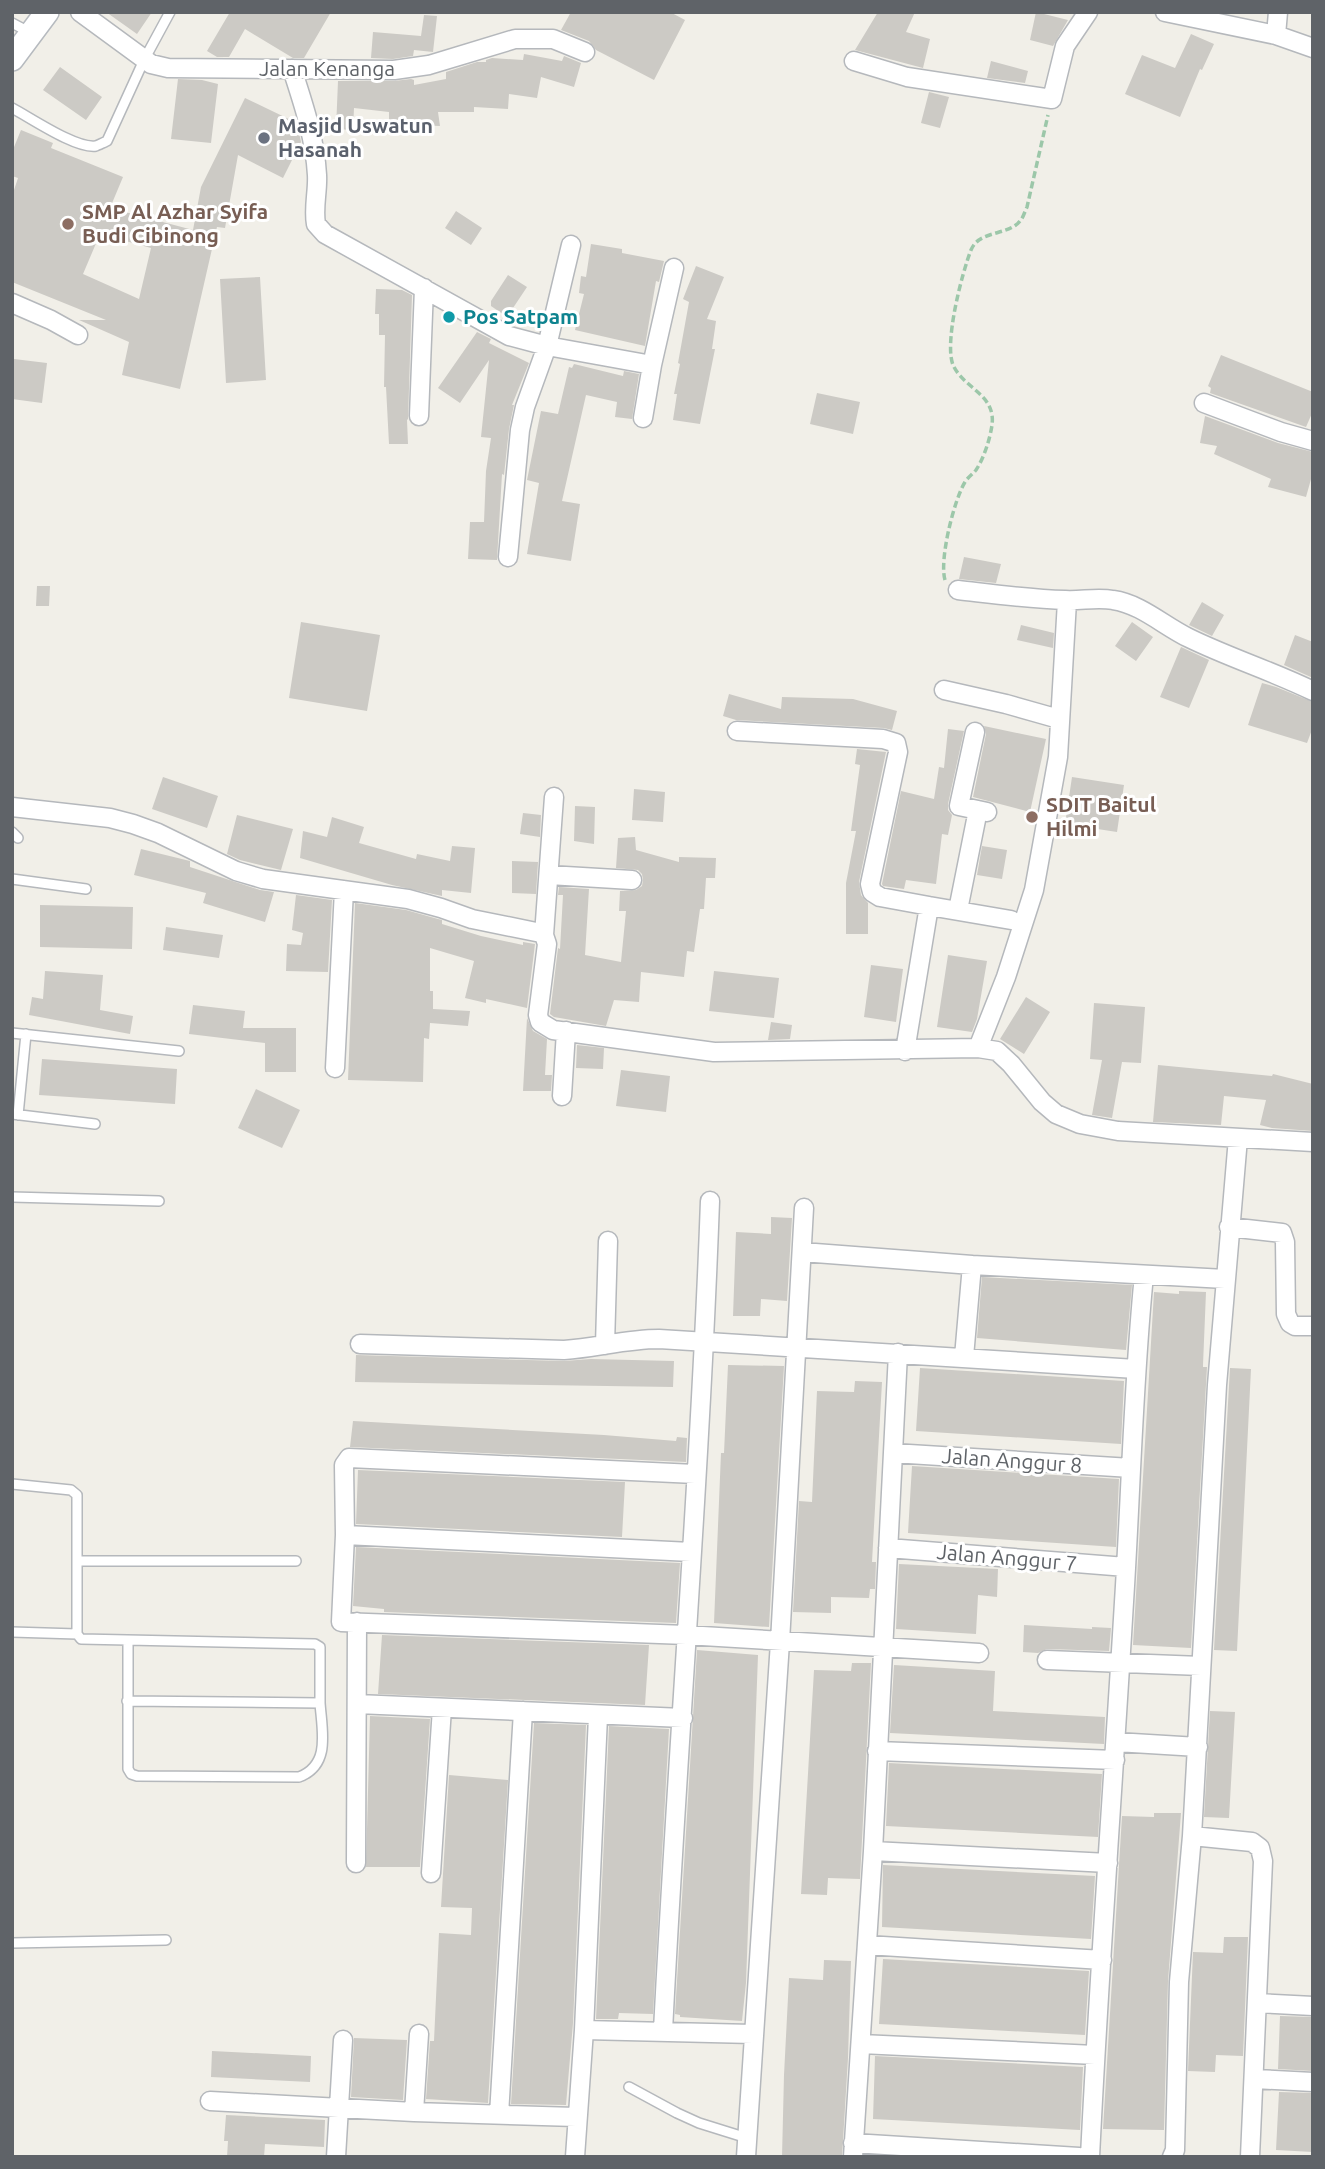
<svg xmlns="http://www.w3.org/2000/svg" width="1325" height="2169" font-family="Ubuntu,sans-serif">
<rect width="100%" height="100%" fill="#f1efe8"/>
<path fill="#cccac5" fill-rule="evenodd" d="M106 12H152L137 34Z
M230 12H331L304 58H293L245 29 229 57H217L207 51Z
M571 12H670L685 20 654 80 596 50 589 41 561 30Z
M878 12H915L906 32 930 39 923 68 855 50Z
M1036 12 1068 20 1053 46 1030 40Z
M424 15 437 16 433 52 414 50 413 56 393 59 371 58 373 32 421 36Z
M1191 34 1214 44 1202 70 1200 69 1180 117 1125 94 1142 55 1175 68Z
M524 54 562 61 564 56 581 63 574 87 541 77 537 98 509 94 508 109 474 107V112H438L440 126 389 124V112L354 108 353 130 336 129 338 81H394L411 79 414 80V85L446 79V72L477 62H486V60L492 58 523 60Z
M991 61 1028 71 1025 83 987 78Z
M60 67 102 97 86 120 43 90Z
M178 79 202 80 218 84 211 143 171 139Z
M929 92 949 97 940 128 921 123Z
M245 98 297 123 301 142 283 178 238 155 225 228 217 227 180 389 122 375 129 342 79 320H106L12 282V196L18 178 12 176V152L21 130 53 143 51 148 123 177 110 208 193 230 201 187ZM100 234 151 248 139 299 83 274Z
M456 211 482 228 471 245 445 228Z
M591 244 622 249V253L664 261 659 282 656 281 645 346 575 330 584 294 579 293 581 276 586 277Z
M696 266 724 277 707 319 716 321 712 349H715L700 424 673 420 677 394H674L680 364 678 363 689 302 683 299Z
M508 275 527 287 507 317 491 306V301Z
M260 277 266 380 226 383 220 279Z
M376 289 402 290 412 295 408 419 407 420 408 444H389L386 387H384L385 335H379V314H375Z
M477 332 491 339 489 343 529 363 512 405H514L509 429 504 475 502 474 497 560 468 559 470 522H484L486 471 491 438 481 437 489 360 460 403 438 388Z
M1221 355 1313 392V411L1306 427 1210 393 1211 388 1208 386Z
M14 359 47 363 42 403 12 399Z
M574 364 623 376 624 371 639 374 632 419 615 417 617 402 586 395 562 501 580 504 571 561 527 554 539 483 527 480 541 411 558 414 569 367 572 368Z
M817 393 860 402 853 434 810 424Z
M1205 416 1278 443 1313 452V472L1306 497 1268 487 1271 479 1214 454 1217 446 1200 443Z
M964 557 1001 564 996 583 959 579Z
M37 586H50L49 606H36Z
M1202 602 1224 615 1212 636 1189 625Z
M301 622 380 635 367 711 289 698Z
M1132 622 1153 637 1136 661 1115 646Z
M1021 625 1054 633 1053 648 1017 640Z
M1295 635 1313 642V678L1284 665Z
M1181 647 1209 660 1189 708 1160 697Z
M1262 683 1276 687 1313 702V727L1307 743 1248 725Z
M729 694 781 709 782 697 853 699 897 711 892 730 884 728 736 720 723 716Z
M984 726 1046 739 1030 812 973 797 986 734Z
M948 729 964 731 948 804V810L952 815 948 835 942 834 936 884 906 880 904 889 883 886 882 884 901 791 934 799 939 767 944 768Z
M857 749 886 752 859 882 861 895 868 903V934H846V883L856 831H851L860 765 855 764Z
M163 777 218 796 207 828 152 809Z
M1072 777 1124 785 1117 832 1065 824Z
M634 789 665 792 663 822 632 820Z
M575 806 595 807 594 844 574 841Z
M523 813 541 815 540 837 520 834Z
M237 815 293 829 281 870 240 860 227 854Z
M332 817 364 827 359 843 416 859 417 854 450 861 452 846 475 848 471 893 442 890V896L392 885 300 858 303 831 327 837Z
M635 837 636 850 679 862V857L716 858 715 878H706L704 909H700L694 952 687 951 684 977 641 972 639 1002 614 1000 606 1026 554 1017 550 1014 558 948 560 949 563 895H558L559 887 589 889 585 955 621 962 626 911H619L620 891 636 890 642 886 643 880 642 874 638 870 616 868 618 838Z
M982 846 1007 850 1002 879 977 875Z
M141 849 190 861V867L260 890 274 892 265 922 203 903 206 893 134 875Z
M512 861 538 862 536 894 512 893Z
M296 895 332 900 328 972 286 971 287 944 301 945 303 933 292 930Z
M355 903 406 910 438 919 442 920V924L481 936 523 945V942L535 944 527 1008 486 999V1003L465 998 474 961 430 948V991H433V1009L470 1011 468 1026 430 1023 429 1039 424 1038 423 1082 348 1080Z
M40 905 133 907 132 949 40 947Z
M166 927 223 935 219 958 163 950Z
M948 955 987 961 977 1019 972 1032 937 1027Z
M871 965 903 969 896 1022 864 1017Z
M45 971 103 975 100 1010 133 1016 130 1034 29 1015 32 997 43 999Z
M714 971 779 978 774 1018 709 1011Z
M1026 997 1050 1012 1024 1054 1000 1039Z
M1094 1003 1145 1007 1141 1063 1122 1062 1112 1118 1092 1115 1102 1060 1090 1059Z
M193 1005 245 1011 243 1028H296V1072H265V1043L189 1034Z
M527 1018 533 1031 547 1039 545 1075H552L551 1091H523Z
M771 1022 792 1025 790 1039 768 1040Z
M577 1045 604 1048 603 1069 576 1068Z
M42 1059 177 1069 175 1104 39 1095Z
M1158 1065 1272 1076 1273 1074 1313 1084V1131L1272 1128 1260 1125 1266 1100 1224 1096 1221 1125 1153 1122Z
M621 1070 670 1076 666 1112 616 1106Z
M256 1089 300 1110 282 1148 238 1128Z
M771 1217 792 1218 787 1301 761 1299 760 1316H733L736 1232 771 1234Z
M982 1277 1132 1285 1126 1350 977 1338Z
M1179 1291 1206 1292 1203 1365V1367H1207L1191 1648 1133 1645 1154 1292 1179 1294Z
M356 1355 564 1361 591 1359 674 1361 673 1387 355 1382Z
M728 1365 784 1366 769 1627 714 1623 721 1453H724Z
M920 1368 1124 1381 1121 1444 916 1431Z
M1230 1368 1251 1369 1237 1651 1214 1650Z
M855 1381 882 1382 872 1562H876L875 1589H870L869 1598 831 1597V1613L793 1612 799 1501 812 1502 817 1391 854 1392Z
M353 1421 604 1435 676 1441 677 1437 687 1438 686 1462 350 1447Z
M912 1466 1119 1479 1116 1547 908 1533Z
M358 1470 625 1482 622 1537 356 1524Z
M356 1547 680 1563 676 1623 384 1612V1609L353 1606Z
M899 1564 998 1569 997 1597 978 1595 976 1634 896 1629Z
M1024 1625 1092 1629V1627L1111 1628 1109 1651 1047 1649 1038 1653 1023 1652Z
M382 1635 649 1645 645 1705 378 1694Z
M697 1650 758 1655 746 1983 742 2021 680 2017V2015L675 2014Z
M852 1663H871L860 1879 828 1878 827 1895 801 1894 814 1670 851 1671Z
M894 1665 995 1671 993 1711 1105 1717 1104 1744 890 1733Z
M1210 1711 1235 1712 1229 1818 1204 1817Z
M370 1716 430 1719 420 1867H366Z
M534 1723 586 1725 573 2023 566 2105 511 2104Z
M609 1726 669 1729 653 2014 619 2013 618 2019H596Z
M889 1763 1102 1774 1098 1837 886 1826Z
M449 1775 508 1780 488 2103 426 2099 430 2041H434L439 1933 471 1935 472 1908 441 1907Z
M1154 1813H1181L1168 1981 1164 2130 1103 2129 1122 1816 1154 1817Z
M883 1865 1095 1876 1091 1939 882 1927Z
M1224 1937H1248L1243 2056 1216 2055 1215 2072 1188 2071 1193 1952 1223 1953Z
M883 1959 1089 1971 1085 2035 879 2024Z
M824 1960 851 1961 848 2058 842 2157H782L784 2075 789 1978 823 1980Z
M1280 2016 1313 2017V2071L1278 2069Z
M354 2038 407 2040 403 2100 351 2097Z
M212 2051 311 2056 310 2082 211 2077Z
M875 2056 1083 2067 1080 2130 873 2119Z
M1279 2092 1313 2093V2152L1276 2150Z
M226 2115 325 2120 324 2147 265 2144 264 2157H227L228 2141H224Z"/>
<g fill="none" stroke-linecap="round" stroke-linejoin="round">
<g stroke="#b5b8bc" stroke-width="12">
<path id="service" d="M12 23 29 32
M12 108C31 118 76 149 96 146 98 145 105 142 107 141L144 60 170 12
M12 832 18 838
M12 879 86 889
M12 1033 179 1051
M12 1114 95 1124
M18 1115 26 1034
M12 1197 159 1201
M12 1484 71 1490 77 1495V1634L81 1639 315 1644 320 1647V1703L127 1701
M77 1561H296
M12 1632 77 1634
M128 1641V1769L131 1774 137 1776 299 1777C331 1765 322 1731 320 1703
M12 1943 166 1940
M629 2087 677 2113 699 2123 747 2138"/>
</g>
<g stroke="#b5b8bc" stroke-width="21">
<path id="minor" d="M80 12 151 64 168 68 394 70 429 65 515 39H553L585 52
M1165 12 1276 35 1313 48
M1276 35 1278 12
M854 61 907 77 1052 99 1065 46 1088 12
M292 69C303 103 315 138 317 175 318 191 313 208 316 224L325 234 509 336 547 346 652 365
M12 303 51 320 78 335
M1204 403 1281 432 1313 441
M419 416 424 288
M643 418 652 365 674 268
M508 557 520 430 525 407 547 346 571 245
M958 590C993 594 1029 599 1065 600 1081 601 1097 597 1113 600 1141 604 1164 626 1189 638 1230 658 1272 671 1313 691
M944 690 1006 704 1059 719
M737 731 883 739 896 743 898 752 870 884 872 892 880 897 929 906 905 1051
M975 732 959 806 987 812
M12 807 110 818 133 824 158 833 236 871 263 879 408 899 441 908 472 919 541 933 544 935 547 944 538 1015 540 1022 553 1030 714 1052 978 1048 997 1051 1011 1064 1042 1102 1056 1114 1080 1124 1118 1131 1313 1142
M549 875 632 880
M929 906 1011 920
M958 910 978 810
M544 935 554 797
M978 1048 1006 977 1034 890 1058 757 1067 601
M335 1068 344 890
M562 1096 566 1031
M1229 1227 1282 1233 1285 1242 1286 1314 1290 1323 1295 1326H1313
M802 1252 972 1265 1225 1279
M360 1344 564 1350C597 1348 625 1339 659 1339L1136 1369
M605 1345 608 1241
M964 1357 972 1265
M893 1453 1131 1468
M695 1474 349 1458 344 1465 345 1535 341 1622 686 1635 979 1653
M345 1535 691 1552
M888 1548 1126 1567
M1047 1660 1201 1666
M357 1704 683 1718
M1116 1742 1198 1747
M877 1751 1115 1760
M1192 1836 1252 1842 1260 1848 1263 1861 1250 2157
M873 1851 1108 1863
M356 1863 357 1622
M431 1873 442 1708
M867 1945 1102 1960
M1258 2003 1313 2006
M584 2030 753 2034
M663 2031C677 1754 700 1478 710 1201
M861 2044 1095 2055
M1255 2079 1313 2082
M210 2101 414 2112 576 2117
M414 2112 419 2034
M499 2115 523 1711
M853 2143 1079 2157
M336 2157 343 2040
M575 2157 584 2030 598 1716
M746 2157 780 1642 804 1208
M853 2157 873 1851 898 1353
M1090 2157C1099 1972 1113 1787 1124 1602 1131 1493 1133 1384 1144 1275
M1172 2157 1175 2150 1179 1982 1192 1836 1217 1385 1238 1138"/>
</g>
<g stroke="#b6babf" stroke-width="26">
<path id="secondary" d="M12 59 47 12"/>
</g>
<path stroke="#9cc7a9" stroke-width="3.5" stroke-dasharray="7 3.5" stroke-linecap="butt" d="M945 580C939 560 954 500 965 482 968 477 973 474 976 470 984 458 990 439 992 425 996 394 964 389 953 365 944 342 962 273 971 250 979 230 1008 236 1020 221 1023 218 1025 211 1027 207L1048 115"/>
<use href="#service" stroke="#fff" stroke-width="9"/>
<use href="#minor" stroke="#fff" stroke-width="18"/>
<use href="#secondary" stroke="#fff" stroke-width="23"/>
</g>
<circle fill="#6b7280" stroke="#fff" stroke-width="2.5" cx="264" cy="138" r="7"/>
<g fill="#8d6e63" stroke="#fff" stroke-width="2.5">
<circle cx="68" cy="224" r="7"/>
<circle cx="1032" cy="817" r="7"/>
</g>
<circle fill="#0f9aa8" stroke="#fff" stroke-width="2.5" cx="449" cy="317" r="7"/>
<g text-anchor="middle" stroke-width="6" stroke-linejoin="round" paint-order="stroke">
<g font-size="21" fill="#5f6368" stroke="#fff">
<text x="327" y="76">Jalan Kenanga</text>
<text transform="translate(1012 1461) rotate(4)" y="7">Jalan Anggur 8</text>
<text transform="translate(1007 1558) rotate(5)" y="7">Jalan Anggur 7</text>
</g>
<g font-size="21" font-weight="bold" fill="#5b616d" stroke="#fff" text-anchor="start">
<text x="278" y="133">Masjid Uswatun<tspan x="278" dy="24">Hasanah</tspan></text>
</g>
<g font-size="21" font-weight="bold" fill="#785e54" stroke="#fff" text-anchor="start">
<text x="82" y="219">SMP Al Azhar Syifa<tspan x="82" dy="24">Budi Cibinong</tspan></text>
<text x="1046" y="812">SDIT Baitul<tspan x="1046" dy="24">Hilmi</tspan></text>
</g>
<g font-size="21" font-weight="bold" fill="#0d838f" stroke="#fff" text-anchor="start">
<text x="463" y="324">Pos Satpam</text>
</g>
</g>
<rect width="1325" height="2169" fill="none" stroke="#5f6368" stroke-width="28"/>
</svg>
